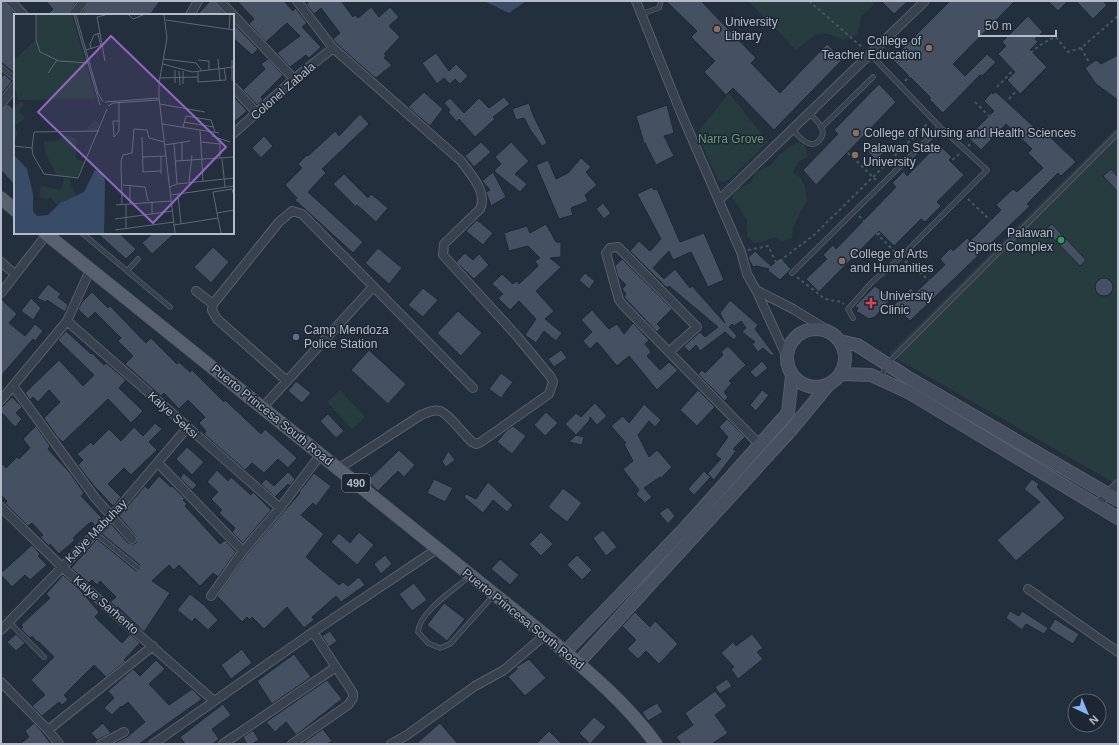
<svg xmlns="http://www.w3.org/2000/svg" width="1119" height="745" font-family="Arial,sans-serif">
<rect width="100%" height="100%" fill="#242f3e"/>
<path fill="#263c3f" d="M748 1H873L874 5 861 16 858 34 843 40C819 28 816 34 796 50Z
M729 93 768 142 730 179 723 182 718 180 697 133Z
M1118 126V485L889 354Z
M797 142 805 145 807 157 798 162 793 173 800 177 805 187 807 200 793 227 792 238 782 241 773 237 763 242 754 243 747 236V219L732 197 738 188 751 183 755 173 771 165 780 154Z
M340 390 365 417 352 429 327 402Z"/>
<path fill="#394c67" d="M484 1H526L509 13Z"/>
<path fill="#455162" stroke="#1f2835" d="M1 1H5L16 15 15 74 1 62Z
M46 1H77L68 15H47L53 9Z
M89 1H160L150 15H80Z
M210 1H215L226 15H197Z
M237 1H284L293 11 295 8 297 10 307 23 302 27 321 47 309 58 306 55 290 67 277 53 300 36 287 23 266 42 249 24 254 19Z
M310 1H341L353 17 355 15 358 18 371 7 379 17 390 7 399 17 389 26 400 37 384 54 386 55 384 58 392 65 376 78 373 76 337 44 333 39 340 33 321 8 314 14 306 4Z
M666 1H701L756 58 751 63 780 93 827 44 843 59 774 130 733 88 726 95 704 72 715 61 691 37 697 31Z
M881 1H908L894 14Z
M950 1H1015L953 64 965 76 987 54 996 62 982 76 980 75 943 113 929 99 931 98 892 59Z
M1048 1H1068L1058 11Z
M1076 1H1103L1107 5 1093 19Z
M1028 16 1043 32 1035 39 1038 42 1030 50 1047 67 1020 94 1007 80 1015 72 998 54 1006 46 1002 42Z
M233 23 258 49 252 55 233 38Z
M436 53 449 71 456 64 468 76 460 84 455 79 450 84 444 78 437 84 422 63Z
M1118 55V100L1096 84 1085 68 1096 60 1101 64Z
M268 59 283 75 261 97 263 100 257 105 243 90 265 69 261 64Z
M4 74 12 81 1 95V78Z
M879 84 896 102 816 185 803 170 838 134 834 130Z
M424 92 443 109 430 126 408 107Z
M992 92 993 94 996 92 1046 138 1049 136 1076 162 1061 176 1058 173 1027 204 1030 206 910 321 894 305 911 288 915 293 945 265 940 259 951 248 953 251 967 238 970 241 1001 210 996 205 1013 189 1017 192 1043 168 1028 153 1032 149 1006 124 981 150 968 137 994 111 984 101Z
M504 97 510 104 493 117 495 119 475 137 459 119 457 122 448 112 450 110 444 103 450 98 464 113 479 98 489 108Z
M235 98 247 111 233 123V100Z
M529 103 533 115 547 143 542 146 531 131 524 118 516 120 512 109Z
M8 104 15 110V186L1 170V109Z
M667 105 674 133 664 136 674 156 656 165 645 143H644L636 116Z
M360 114 369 124 322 169 326 173 308 192 363 242 353 253 295 200 297 198 285 185 302 168 298 164 307 155 308 156 335 131 339 136Z
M264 136 273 146 261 158 252 148Z
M481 142 491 152 474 167 465 156Z
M511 142 529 161 515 174 527 184 520 192 494 171 501 164 495 157Z
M878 143 886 151 876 160 868 152Z
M938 144 952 157 949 160 964 175 937 202 941 206 925 222 921 219 894 246 879 231 819 292 806 279 827 259 823 255 833 245 836 249 896 187 892 183 904 171 907 176Z
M581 158 591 167 586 172 597 185 585 195 588 201 571 208 573 215 559 219 536 165 548 160 556 179 568 173Z
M1111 169 1118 177V192L1103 176Z
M493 172 506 197 491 206 486 192 490 190 482 181Z
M344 174 368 198 371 194 388 208 376 222 357 205 356 207 333 184Z
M652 187 654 190 657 189 680 242 704 233 724 280 708 287 691 252 673 260 669 251 653 268 664 279 675 269 690 288 692 286 725 323 720 313 730 300 758 325 755 329 774 354 772 356 763 348 758 352 752 344 755 342 742 332 746 328 741 321 734 326 732 324 729 327 737 336 734 340 725 332 700 351 696 345 689 352 684 346 700 332 705 337 718 327 669 286 667 288 630 251 639 241 650 251 661 239 637 194Z
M603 203 611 213 604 219 596 209Z
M477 220 493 233 483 245 466 231Z
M546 224 556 242H561V257L550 258 561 267 536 291 554 311 545 319 562 333 556 341 544 331 536 343 525 335 536 319 519 301 510 310 498 298 503 294 492 284 502 274 513 284 517 281 519 284 538 266 535 261 540 258 528 246 509 251 504 233 527 226 530 233Z
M1052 224 1086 260 1080 266 1045 230Z
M97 233H119L136 249 126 259Z
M153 233H175L152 254 142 243Z
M213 247 229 262 211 283 194 267Z
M378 248 402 268 389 284 365 263Z
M755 251 771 266 780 258 791 269 780 280 767 270 769 269 757 266 753 267 748 258Z
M465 253 473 260 479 254 489 265 474 279 456 262Z
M622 259 672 309 657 324 661 328 657 332 624 297 626 294 622 289 626 285 618 277 615 266Z
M585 273 595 281 589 289 579 280Z
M1095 287a9 9 0 1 1 18 0a9 9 0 1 1-18 0Z
M48 284 61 294 58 297 68 305 65 312 47 300 45 302 37 298Z
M875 286 891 298 875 317 869 319 856 311 858 308 855 306Z
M423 288 438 300 423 317 408 305Z
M92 292 108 308 110 306 146 343 151 338 177 364 179 362 190 372 192 370 224 402 225 400 261 434 265 429 297 458 288 468 278 459 264 473 252 463 245 470 204 434 206 431 199 423 205 417 188 400 179 409 164 393 161 396 125 364 133 356 118 341 121 338 95 312 88 319 78 309 82 302Z
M31 298 41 308 33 320 21 311Z
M1 299 17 314 9 323 25 336 35 324 43 331 35 341 33 339 1 376Z
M592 310 609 329 617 324 624 334 633 323 649 340 645 344 651 352 647 356 660 370 669 362 678 370 657 390 629 356 617 366 597 342 590 349 583 341 592 332 581 320Z
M458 311 482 333 461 356 437 333Z
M66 331 91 354 92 353 104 365 106 363 126 380 119 388 143 411 131 423 108 399 63 442 58 438 44 418 60 402 49 390 38 402 33 397 30 400 25 393 59 360 83 386 94 375 58 340Z
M728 346 746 365 729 381 732 383 724 392 728 397 725 401 698 374 702 370 705 373 723 355 721 352Z
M369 350 406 384 388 404 351 370Z
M561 350 567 358 554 367 548 359Z
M762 361 768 368 756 378 750 372Z
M501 373 513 382 501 398 489 389Z
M296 381 311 393 302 403 288 391Z
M698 390 715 407 697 426 680 410Z
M762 390 769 395 756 411 750 405Z
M12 397 22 407 16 413 22 419 15 427 1 412V408Z
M595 403 607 416 597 425 590 417 589 421 576 435 565 424 576 413 581 417Z
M644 404 661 420 655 427 649 421 638 435 649 457 657 450 672 467 661 478 660 477 644 488 652 497 645 503 636 494 639 490 623 469 633 461 624 444 626 443 611 426 623 416 629 423Z
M546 412 558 423 545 436 534 425Z
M328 414 344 431 336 438 320 421Z
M727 419 745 437 733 449 736 451 714 480 707 474 721 459 715 455 728 437 719 427Z
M155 423 162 429 149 442 157 450 131 475 124 468 108 484 121 497 113 506 94 486 78 465 83 460 77 454 91 442 93 445 109 429 121 441 134 427 143 436Z
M36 426 50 446 48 449 70 473 84 493 81 496 102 518 95 526 92 522 88 524 73 538 75 540 59 554 50 544 49 546 40 537 43 535 32 523 28 526 5 503 7 501 1 495V463L6 468 17 457 19 459 30 448 23 439Z
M513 426 526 436 512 454 497 442 506 431Z
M576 435 584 437 582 445 569 442Z
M187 447 204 462 192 475 176 459Z
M399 450 415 465 404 477 398 471 378 491 367 481Z
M448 451 455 460 446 467 442 462Z
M217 470 228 481 231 477 251 495 253 492 271 510 243 543 232 532 235 528 219 513 222 510 211 499 218 492 207 482Z
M704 471 711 477 694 495 688 489Z
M288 472 295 479 290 486 288 484 275 497 261 484 266 479 274 486Z
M184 473 197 485 192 490 180 478Z
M314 473 331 486 316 506 313 503 301 515 324 534 306 557 339 585 343 582 348 586 359 577 365 585 341 602 336 596 312 617 314 620 304 628 287 607 264 629 252 617 250 620 247 617 242 622 217 596 247 554 300 493 299 492Z
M159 476 171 487 172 486 185 499 183 500 187 504 185 506 220 544 225 540 236 552 218 577 213 573 200 586 179 565 174 570 169 565 152 581 170 593 144 632 118 607 117 608 110 602 116 597 100 581 97 585 92 580 89 583 71 568 97 539 136 571 140 570V565L102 534 111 524 128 543 133 544 136 543V536L119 516 145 486 148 489Z
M434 479 453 488 445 502 427 493Z
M1032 479 1039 484 1037 487 1065 518 1016 561 997 540 1040 502 1024 489Z
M488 482 513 505 507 512 493 500 483 513 464 497 466 494 476 499Z
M563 488 582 503 567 522 548 507Z
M668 507 675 516 668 524 659 513Z
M603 530 617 547 606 556 593 538Z
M359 532 374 545 357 565 331 542 339 533 350 543Z
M541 532 553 544 541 556 529 544Z
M32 545 40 554 38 556 47 565 30 580 25 575 12 587 1 575V573Z
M385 555 392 564 381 574 374 564Z
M577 555 592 570 582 580 567 565Z
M500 559 519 575 510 585 491 569Z
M63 575 81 591 99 612 95 617 122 643 130 634 140 643 124 660 126 661 106 677 94 665 64 695 68 700 62 705 59 702 42 716 32 706 45 695 31 680 54 657 38 641 37 642 32 636 30 638 21 629 23 627 21 625 50 598 46 594Z
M414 583 427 600 412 611 399 594Z
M190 594 205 606 218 620 208 630 195 618 192 622 177 610Z
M444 603 465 619 447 641 427 625Z
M1010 611 1019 616 1022 611 1048 628 1044 634 1026 624 1022 630 1006 618Z
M635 612 650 627 655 621 678 644 659 664 646 651 638 659 627 649 636 640 622 626Z
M1055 619 1079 634 1073 644 1049 629Z
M330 631 337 641 329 647 322 636Z
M16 634 25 643 16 651 7 642Z
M752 634 763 648 757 652 763 659 738 679 731 669 734 667 721 653 733 642 736 646Z
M242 649 252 663 231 679 221 665Z
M294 654 311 677 272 704 257 681Z
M529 659 546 678 525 696 508 677 517 669 516 667Z
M156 660 165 669 149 684 169 705 192 689 202 699 139 744H113L127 737 145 722 128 702 122 707 121 706 112 715 104 708 114 698 108 691 133 669 140 676Z
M727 679 732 686 720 694 715 687Z
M327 680 342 699 296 735 286 722 275 732 266 722Z
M715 691 727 706 715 715 728 733 712 744H681L676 737 693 725 685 713Z
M657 703 663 712 648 721 642 712Z
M223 704 231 715 212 729 219 739 212 744H185L180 737Z
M594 717 606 727 590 744 579 733Z
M34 723 42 732 51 744H20L29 737 25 731Z
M103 723 111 733 97 740 91 733Z
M440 723 458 744H416Z
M323 729 332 741 327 744H302Z
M253 730 259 740 252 744H247L243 737Z
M549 731 562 744H536Z"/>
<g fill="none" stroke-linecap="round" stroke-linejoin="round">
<g stroke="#565f6c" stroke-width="5.5">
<path id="lane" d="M641 14 659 8 661 1
M1 67 15 79
M822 127 873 77
M793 130C797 134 802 141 808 143 816 147 825 137 822 129 820 123 814 118 810 114
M82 233 170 307
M127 271 138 259
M792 273 940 127
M853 318 848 309 872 282 901 257 987 170 940 127 870 54
M881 378 887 364 1118 133
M95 533 138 568
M470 576C455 589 419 612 418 632L428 643 440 648 450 644 493 596
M9 622 44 657"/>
</g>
<g stroke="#565f6c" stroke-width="10">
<path id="street" d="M10 1 24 15
M220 1 294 79
M297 1 333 48 461 161C471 175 488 192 480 209L444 244 443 255 516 335 550 376 553 382 549 394 481 442 476 444 472 442C464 435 449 414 440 411 433 409 427 413 421 415L338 469
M636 1 681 113 741 252 747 274 756 290 786 355
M73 15 84 1
M190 15 198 1
M233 87 257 113
M1 104 15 86
M233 134 294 79 333 48
M719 200 925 1
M1 262 10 270
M756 290 793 309 832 333
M196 291 213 304 212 310 217 319 287 381
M1 293 47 234
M213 304 279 222 292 211 302 214 309 221 473 388
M67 321 280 508
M669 352 697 327 618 247 610 248 606 253 619 300 623 305 759 444
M13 386 96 499 132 539
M1 400 67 321 91 268
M263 407 373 287
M158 463 243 551
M1096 506 1118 484
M1 507 62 567 214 701
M1028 589 1118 652
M211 596 243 551 280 508 321 454
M1 630 111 517 187 428
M1 682 48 730 59 744
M48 730 153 646
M101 744 124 732
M153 744 313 632 437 549
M223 744 336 667
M292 744 348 705 353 698V693L313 632
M391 744 407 735 475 686 504 670 545 635"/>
</g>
<g stroke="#565f6c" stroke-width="14">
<path id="secondary" d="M787 358a29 29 0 1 1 58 0a29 29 0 1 1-58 0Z
M840 341 857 345 907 377 1118 500
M840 374 871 375 910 393 1118 518
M565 652 687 526 788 413 792 376
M578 663 791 430 829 384"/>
</g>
<g stroke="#414a57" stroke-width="14">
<path id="primary" d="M1 198 15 210
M45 233 545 635C584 668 626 702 656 744"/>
</g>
<path stroke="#44595c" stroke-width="2" stroke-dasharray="3 3" stroke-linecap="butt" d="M809 1 863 48
M1081 48 1090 64
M909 73 912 77
M905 81 911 75
M997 87C1015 69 1032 46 1056 37L1068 52 1081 48 1118 16
M1009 99 1017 90
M975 102 989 116
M968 146 973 142
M848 153 876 180
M947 162 950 165
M948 164 959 154
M968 199 990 220
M859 216 896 253
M878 235 881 231 883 232
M748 250 768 246 776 262 781 260 814 235 928 123
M781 260 788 268
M905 261 929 280
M797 277 825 299 841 302 844 304"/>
<use href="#lane" stroke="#38414e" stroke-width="4"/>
<use href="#street" stroke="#38414e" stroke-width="8"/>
<use href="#secondary" stroke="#465061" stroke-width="12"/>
<use href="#primary" stroke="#56606e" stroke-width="13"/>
</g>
<g fill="#8d6e63" stroke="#1d2633" stroke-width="1.5">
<circle cx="717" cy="29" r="4"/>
<circle cx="929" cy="48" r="4"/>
<circle cx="856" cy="133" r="4"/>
<circle cx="855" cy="155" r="4"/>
<circle cx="842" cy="261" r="4"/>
</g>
<circle fill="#2e9e5b" stroke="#1d2633" stroke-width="1.5" cx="1061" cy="240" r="4"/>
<path fill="#e0444e" stroke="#1d2633" stroke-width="1.5" d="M869 297h4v4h4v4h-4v4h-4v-4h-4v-4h4z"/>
<circle fill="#5c6f8a" stroke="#1d2633" stroke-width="1.5" cx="296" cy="337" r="4"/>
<g text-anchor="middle" stroke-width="3" stroke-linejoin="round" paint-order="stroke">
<rect fill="#1d2633" stroke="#878f9c" stroke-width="1" x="342" y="474" width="28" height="18" rx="3"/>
<g font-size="11" font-weight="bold" fill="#b4bcc9">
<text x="356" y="487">490</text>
</g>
<g font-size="12" fill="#b4bcc9" stroke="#1d2633" text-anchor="start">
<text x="725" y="26">University<tspan x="725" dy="14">Library</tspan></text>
<text x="921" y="45" text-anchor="end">College of<tspan x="921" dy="14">Teacher Education</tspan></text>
<text x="864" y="137">College of Nursing and Health Sciences</text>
<text x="863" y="152">Palawan State<tspan x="863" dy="14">University</tspan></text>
<text x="1053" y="237" text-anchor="end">Palawan<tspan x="1053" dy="14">Sports Complex</tspan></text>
<text x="850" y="258">College of Arts<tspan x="850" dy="14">and Humanities</tspan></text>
<text x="880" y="300">University<tspan x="880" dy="14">Clinic</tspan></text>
<text x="304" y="334">Camp Mendoza<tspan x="304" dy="14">Police Station</tspan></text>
</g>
<g font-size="12" fill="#b4bcc9" stroke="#1d2633">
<text transform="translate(283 91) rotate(-41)" y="4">Colonel Zabala</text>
<text transform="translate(173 415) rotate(42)" y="4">Kalye Seksi</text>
<text transform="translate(272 415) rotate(39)" y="4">Puerto Princesa South Road</text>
<text transform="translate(96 531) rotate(-46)" y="4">Kalye Mabuhay</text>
<text transform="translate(106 605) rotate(41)" y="4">Kalye Sarhento</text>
<text transform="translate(523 619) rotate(39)" y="4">Puerto Princesa South Road</text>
</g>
<g font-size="12" fill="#6b9a76" stroke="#1d2633">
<text x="731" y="143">Narra Grove</text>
</g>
</g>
<g transform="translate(14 14)">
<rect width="220" height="220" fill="#242f3e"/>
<path d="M23 1H58L82 85 4 86 0 70V46L23 25ZM7 87 10 90 5 97 11 104 1 112 4 120 0 126V93ZM81 106 85 110 83 117 71 116ZM54 121 62 125V145L71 148 62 164 43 162 31 138 30 128 42 127ZM50 165H55L62 182 43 191 36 183 32 186 25 183 27 172 47 176Z" fill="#263c3f"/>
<path d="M0 141 13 155 19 180V197L23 202 34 201 46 189 70 178 81 156 88 158 91 168 90 219H0Z" fill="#394c67"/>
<path fill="none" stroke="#5e6776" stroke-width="1" d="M22 1V26L26 38 45 47 75 49M60 1 86 91M62 1 84 79 89 88M91 1 83 3 91 47M115 1 119 5 129 1M150 1 153 24 145 69V84L161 219M152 6 220 16M215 15 216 1M84 20 87 32M77 35 76 30 80 21 86 19M72 36 88 31M150 45 182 49 188 57M204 45 206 67M184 46 195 47V56M218 46V67M149 50 178 58 220 53M161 56V69M165 57 166 71M169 57V70M184 58V68L212 66 210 54M34 59 43 46M145 64 184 63M91 88 145 84M146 90 191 98M94 92 99 89 145 86M170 108 200 113M148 110 205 119M169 113 172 102 197 106 201 118M186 116 189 167M198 122 216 128M100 123 105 117V88M100 123 99 107H105M128 123 129 158 147 157M187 128 206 130M160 129 163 170M151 131 176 127M0 132 18 134 19 141 30 160 64 164 93 95M18 134 20 118 85 117M147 142V160M129 143 152 142M206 144V125M208 144 211 173M168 146V129M162 147 220 143M175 168 178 141M109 171 131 173 134 187M156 173 163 170 220 164M157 181 220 172M164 181 167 210M138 187V200M116 190V172M102 191 157 187M108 191 107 147 109 141 118 139 120 115 133 116 135 124 150 128M203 199 220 196M204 204 207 219M101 205 159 197M160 211 204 204 199 178 218 175 220 181M112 215V191M101 216 160 208"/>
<path fill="#9266c3" fill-opacity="0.15" stroke="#9266c3" stroke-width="2" d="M97 22 212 133 139 209 24 98Z"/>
<rect width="220" height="220" fill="none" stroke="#b4bcc9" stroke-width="2"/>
</g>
<rect width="1119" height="745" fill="none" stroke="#b4bcc9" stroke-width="4"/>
<g transform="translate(1087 713) rotate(136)"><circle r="19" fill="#1d2633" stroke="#59626f"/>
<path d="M0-3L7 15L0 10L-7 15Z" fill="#8ab4f8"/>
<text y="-6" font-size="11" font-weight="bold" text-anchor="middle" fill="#b4bcc9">N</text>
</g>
<path d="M979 30v6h77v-6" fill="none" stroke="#b4bcc9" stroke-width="2"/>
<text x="985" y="30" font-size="12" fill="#b4bcc9" stroke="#1d2633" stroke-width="3" paint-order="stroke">50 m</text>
</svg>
